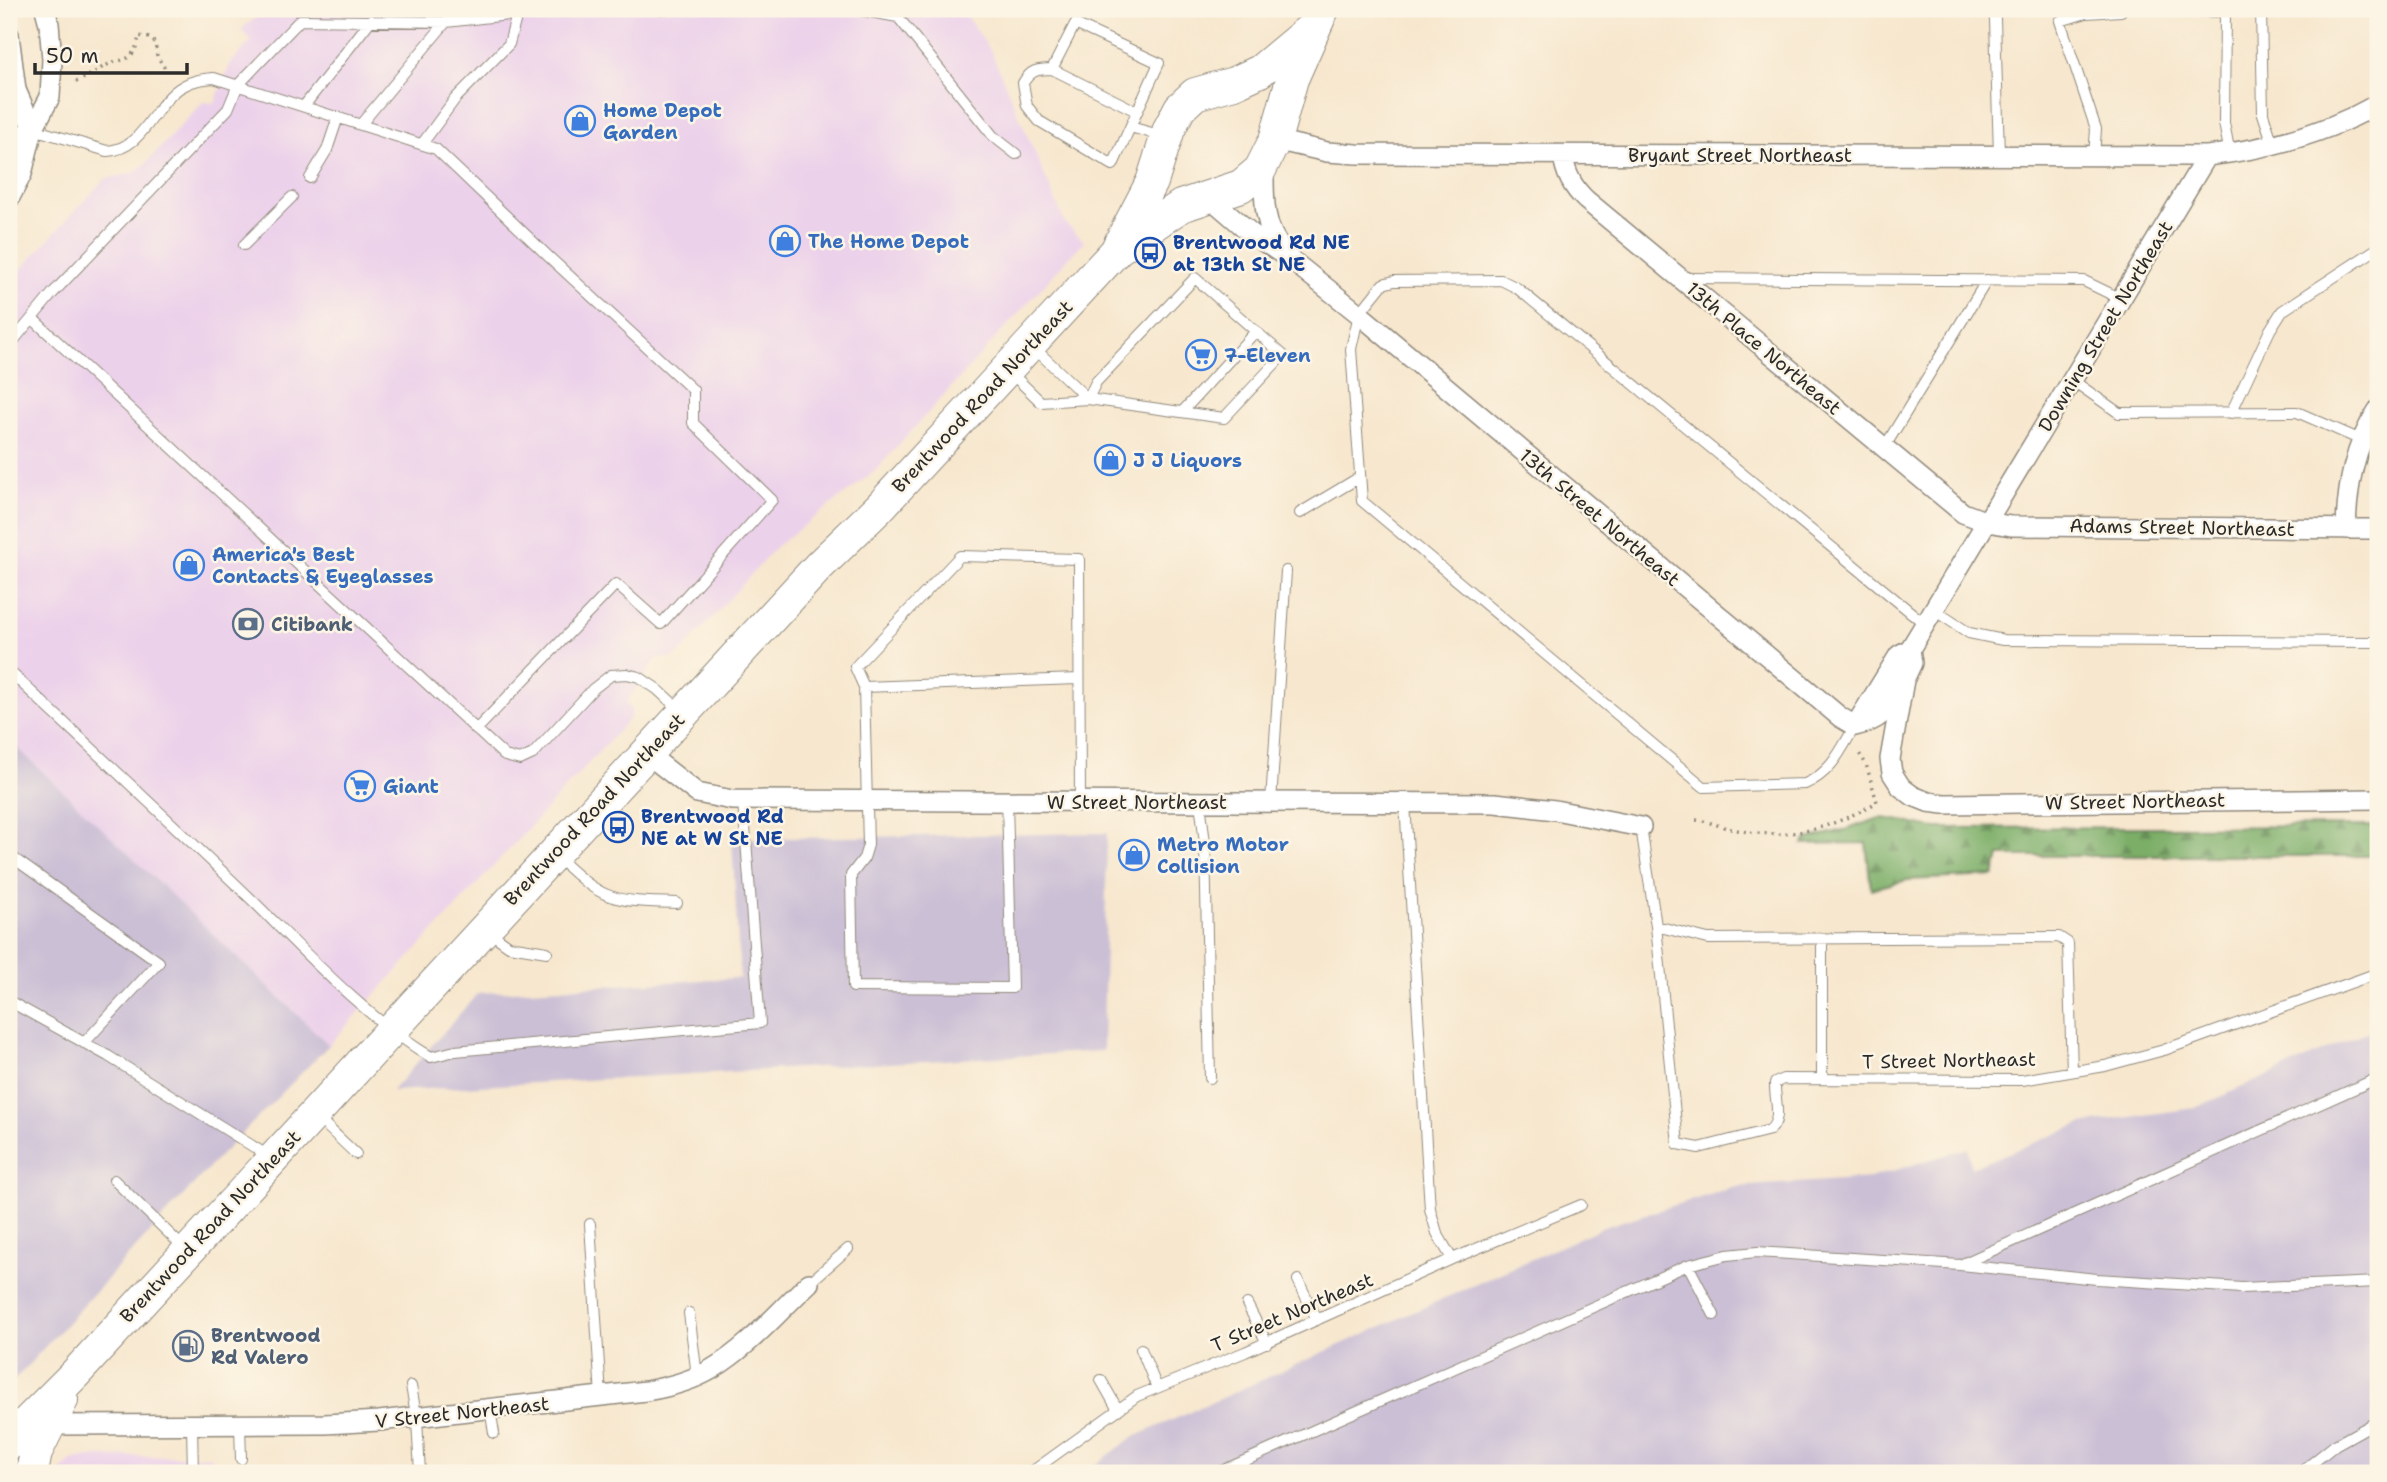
<svg xmlns="http://www.w3.org/2000/svg" width="2387" height="1482" font-family="'Shantell Sans',sans-serif">
<defs>
<pattern id="forest-firs" width="22" height="20" patternUnits="userSpaceOnUse" patternTransform="scale(1.75)"><rect width="22" height="20" fill="#7cae68"/><path d="M5 1l3.5 6h-7zM16 11l3.5 6h-7z" fill="#668e56"/></pattern>
</defs>
<rect width="100%" height="100%" fill="#fcf5e5"/>
<filter id="ink" filterUnits="userSpaceOnUse"><feTurbulence type="fractalNoise" baseFrequency=".0143" numOctaves="2"/><feDisplacementMap in="SourceGraphic" scale="14" xChannelSelector="R" yChannelSelector="G"/><feConvolveMatrix kernelMatrix="1 2 1 2 8 2 1 2 1" color-interpolation-filters="sRGB"/></filter>
<filter id="wash" filterUnits="userSpaceOnUse"><feTurbulence type="fractalNoise" baseFrequency=".00686" numOctaves="4" result="noise"/><feDisplacementMap in="SourceGraphic" scale="28" xChannelSelector="R" yChannelSelector="G"/><feGaussianBlur stdDeviation="1.57" result="paint"/><feColorMatrix in="noise" values="0 0 0 0 0 0 0 0 0 0 0 0 0 0 0 0 0 1.4 0 .05"/><feComposite in="paint" operator="in"/></filter>
<g filter="url(#wash)">
<rect width="100%" height="100%" fill="#f7e7ce"/>
<path fill="#ecd1ea" d="M268 9H961L991 51 1065 223 1084 241 874 472 777 546 682 651 673 658H657L626 703 631 709V717L329 1045 9 748V282L105 179 134 173 146 163 203 102 215 103 230 64 251 41 241 29Z
M211 1456 212 1473H59L71 1461 88 1457Z"/>
<path fill="#cbbfd5" d="M9 740 329 1045 214 1162 9 1386Z
M1107 833 1103 1051 392 1091 478 993 740 978 732 839Z
M2378 1027V1473H1084L1132 1438 1606 1226 1736 1187 1870 1178 1968 1148 1971 1168 2081 1124 2195 1108Z"/>
<path fill="url(#forest-firs)" stroke="#546c4a" stroke-width="2" d="M1880 818C1901 819 1919 827 1939 828L2378 826V856H1999L1994 876 1907 880 1871 889 1866 843 1803 844 1807 839 1848 829Z"/>
</g>
<g filter="url(#ink)">
<g fill="none" stroke-linecap="round" stroke-linejoin="round">
<g stroke="#91897c" stroke-width="12">
<path id="lane" d="M660 9H680
M854 9 898 17 993 136 1016 154
M1989 9 1992 10 1995 19 1999 155
M2261 9 2263 114 2273 144
M2163 10 2225 12 2224 123 2230 154
M517 14 560 9
M1052 69C1037 69 1031 70 1023 83L1027 106 1039 121 1113 165 1159 63 1075 24 1052 69 1136 111
M304 106 371 20
M361 124 446 22
M1130 127 1163 136
M33 129 107 151C145 149 153 103 183 86 193 80 203 79 214 78L436 149 549 257 693 390V423L772 500 661 624 616 584 476 730
M2094 156 2096 129 2060 21 2086 13 2121 11
M310 178 327 150 338 117
M244 245 292 197
M1684 278 2084 281 2121 299
M33 319 505 756 520 760 533 754 593 689 611 675 627 674 639 677 657 689 681 711
M9 346 52 294 228 109 238 85 300 20 446 22 517 14 509 44 455 99 422 144
M1010 372 1041 402 1088 399 1224 418 1283 355 1195 278 1096 382 1088 399 1032 346
M2072 380 2119 413 2297 412 2361 440
M1182 412 1256 331
M2231 413 2270 330 2282 311 2378 248
M1884 448 1987 280
M1300 513 1360 477
M1934 610 1969 633 2003 640 2378 642
M9 671C90 747 172 823 252 900 306 953 367 1019 431 1057L455 1051 760 1023 743 801
M864 687 1078 679
M1855 726C1840 751 1832 772 1805 784L1704 787 1362 501 1351 349 1359 314 1383 284 1394 281 1501 280 1517 288 1925 624
M1007 802 1012 988 853 987 851 875 864 858 868 845 864 687 855 667 960 556 1079 559 1080 802
M1200 802 1205 843 1210 1078
M1271 802 1286 571
M1405 803 1430 1209 1437 1233 1452 1259
M1641 827 1656 926 1678 1144 1699 1148 1770 1130C1783 1118 1774 1099 1775 1083L1783 1079 2022 1080 2105 1066 2164 1050 2378 973
M9 855 159 962 84 1043
M556 856C604 902 612 901 677 903
M1656 926 1708 939 2059 937 2068 943 2072 1071
M488 931 509 946 547 952
M1822 939V1079
M9 1001 108 1056 270 1157
M316 1116 356 1154
M114 1180 184 1248
M590 1224 601 1397
M1688 1265 1714 1315
M1960 1265 2378 1078
M1298 1280 1317 1320
M809 1283 848 1249
M1247 1304 1267 1343
M689 1313 697 1376
M1141 1349 1157 1388
M1101 1380 1118 1410
M411 1386 417 1420 420 1473
M490 1409 494 1433
M240 1425 241 1459
M192 1426 193 1473
M1030 1473 1137 1396 1245 1352 1452 1259 1581 1205
M1217 1473 1688 1265 1727 1255 1757 1252 1960 1265 2097 1279 2242 1288 2378 1282
M2300 1473 2335 1445 2378 1421"/>
</g>
<g stroke="#91897c" stroke-width="22">
<path id="street" d="M9 35 16 90 33 129
M1275 140 1327 152 1357 154 2207 156C2268 149 2325 134 2378 104
M9 143 33 129
M1563 155C1565 173 1572 187 1586 200L1963 513 1987 522 2011 526 2378 529
M1264 165C1264 195 1262 227 1283 250
M1208 196 1252 234 1290 259 1359 314 1840 717 1855 726C1887 719 1888 706 1904 680
M9 199 22 174 33 129 50 97 52 59 49 24 45 9
M2346 529C2347 487 2354 446 2378 410
M1910 649 1912 663 1904 680 1890 759 1892 773 1901 787 1913 796 1928 802 1944 804 2378 799
M1855 726 1899 655 1910 649 2207 156
M646 753 697 793 732 800 1495 803 1555 810 1641 827
M43 1425 325 1424 379 1421 646 1391C669 1387 692 1381 712 1369 749 1347 779 1311 809 1283"/>
</g>
<g stroke="#91897c" stroke-width="34">
<path id="primary" d="M1118 247 1152 182 1169 129 1180 108 1195 94 1234 83 1260 71 1308 31
M9 1444 25 1424 75 1374 819 566 879 508 1118 249 1181 206 1241 186 1260 170 1275 140 1292 79 1323 9
M32 1473 36 1452 62 1400"/>
</g>
<path stroke="#91897c" stroke-width="3.5" stroke-dasharray="2 5" stroke-linecap="butt" d="M76 82C85 78 92 74 100 69 120 55 133 68 139 36L150 38 155 43 157 56 166 70
M1696 820C1709 821 1720 827 1732 829 1788 841 1829 830 1877 802L1866 764 1857 750"/>
<use href="#lane" stroke="#fff" stroke-width="10"/>
<use href="#street" stroke="#fff" stroke-width="19"/>
<use href="#primary" stroke="#fff" stroke-width="32"/>
</g>
</g>
<defs>
<g id="shop-ring" transform="scale(1.575)"><circle r="9.5" fill="#fcf5e5" stroke="#3f7fe0" stroke-width="1.5"/><path d="M-5-2.5h2.3a2.7 3.5 0 0 1 5.4 0H5L5.5 6h-11ZM-1.5-2.5h3a1.5 2.3 0 0 0-3 0Z" fill="#3f7fe0"/></g>
<g id="bus-ring" transform="scale(1.575)"><circle r="9.5" fill="#fcf5e5" stroke="#1a4fb4" stroke-width="1.5"/><path d="M-5-6H5V4H4V6H2V4H-2V6H-4V4H-5ZM-3.5-4V0h7V-4ZM-3.5 1.2v1.5H-2V1.2ZM2 1.2v1.5H3.5V1.2Z" fill="#1a4fb4"/></g>
<g id="supermarket-ring" transform="scale(1.575)"><circle r="9.5" fill="#fcf5e5" stroke="#3f7fe0" stroke-width="1.5"/><path d="M-6-5.5h2.5l.6 2H6L4.5 2H-2.5L-4.4-4H-6ZM-1.5 3.2a1.3 1.3 0 1 0 .1 0ZM3 3.2a1.3 1.3 0 1 0 .1 0Z" fill="#3f7fe0"/></g>
<g id="bank-ring" transform="scale(1.575)"><circle r="9.5" fill="#fcf5e5" stroke="#5c6f8a" stroke-width="1.5"/><path d="M-6-4H6V4H-6ZM0-2.3a2.3 2.3 0 1 0 0 4.6a2.3 2.3 0 1 0 0-4.6Z" fill="#5c6f8a"/></g>
<g id="fuel-ring" transform="scale(1.575)"><circle r="9.5" fill="#fcf5e5" stroke="#5c6f8a" stroke-width="1.5"/><path d="M-5.5-6h7V0h2V4h1.3V-2.5L3-4.5l.8-.8L6-3V5H2.5V1h-1V6h-7ZM-4.2-4.7v3.2H.2V-4.7Z" fill="#5c6f8a"/></g>
</defs>
<g fill-rule="evenodd">
<use href="#shop-ring" x="580" y="121"/>
<use href="#shop-ring" x="785" y="241"/>
<use href="#bus-ring" x="1150" y="253"/>
<use href="#supermarket-ring" x="1201" y="355"/>
<use href="#shop-ring" x="1110" y="460"/>
<use href="#shop-ring" x="189" y="565"/>
<use href="#bank-ring" x="248" y="624"/>
<use href="#supermarket-ring" x="360" y="786"/>
<use href="#bus-ring" x="618" y="827"/>
<use href="#shop-ring" x="1134" y="855"/>
<use href="#fuel-ring" x="188" y="1346"/>
</g>
<g text-anchor="middle" stroke-width="5" stroke-linejoin="round" paint-order="stroke">
<g font-size="19" font-weight="bold" fill="#366cbe" stroke="#fcf5e5" text-anchor="start">
<text x="603" y="117">Home Depot<tspan x="603" dy="22">Garden</tspan></text>
<text x="808" y="248">The Home Depot</text>
<text x="1224" y="362">7-Eleven</text>
<text x="1133" y="467">J J Liquors</text>
<text x="212" y="561">America's Best<tspan x="212" dy="22">Contacts &amp; Eyeglasses</tspan></text>
<text x="383" y="793">Giant</text>
<text x="1157" y="851">Metro Motor<tspan x="1157" dy="22">Collision</tspan></text>
</g>
<g font-size="19" fill="#2b2b2b" stroke="#fcf5e5">
<text x="1740" y="162">Bryant Street Northeast</text>
<text transform="translate(2105 326) rotate(-59)" y="7">Downing Street Northeast</text>
<text transform="translate(1764 348) rotate(40)" y="7">13th Place Northeast</text>
<text transform="translate(982 396) rotate(-47)" y="7">Brentwood Road Northeast</text>
<text transform="translate(1600 517) rotate(40)" y="7">13th Street Northeast</text>
<text transform="translate(2182 527) rotate(1)" y="7">Adams Street Northeast</text>
<text transform="translate(2135 801) rotate(-1)" y="7">W Street Northeast</text>
<text x="1137" y="809">W Street Northeast</text>
<text transform="translate(594 809) rotate(-47)" y="7">Brentwood Road Northeast</text>
<text transform="translate(1949 1060) rotate(-1)" y="7">T Street Northeast</text>
<text transform="translate(210 1226) rotate(-47)" y="7">Brentwood Road Northeast</text>
<text transform="translate(1292 1312) rotate(-23)" y="7">T Street Northeast</text>
<text transform="translate(462 1412) rotate(-6)" y="7">V Street Northeast</text>
</g>
<g font-size="19" font-weight="bold" fill="#164399" stroke="#fcf5e5" text-anchor="start">
<text x="1173" y="249">Brentwood Rd NE<tspan x="1173" dy="22">at 13th St NE</tspan></text>
<text x="641" y="823">Brentwood Rd<tspan x="641" dy="22">NE at W St NE</tspan></text>
</g>
<g font-size="19" font-weight="bold" fill="#4e5e75" stroke="#fcf5e5" text-anchor="start">
<text x="271" y="631">Citibank</text>
<text x="211" y="1342">Brentwood<tspan x="211" dy="22">Rd Valero</tspan></text>
</g>
</g>
<rect width="2387" height="1482" fill="none" stroke="#fcf5e5" stroke-width="35"/>
<path d="M35 63v10h152v-10" fill="none" stroke="#2b2b2b" stroke-width="3.5"/>
<text x="46" y="63" font-size="21" fill="#2b2b2b" stroke="#fcf5e5" stroke-width="5" paint-order="stroke">50 m</text>
</svg>
